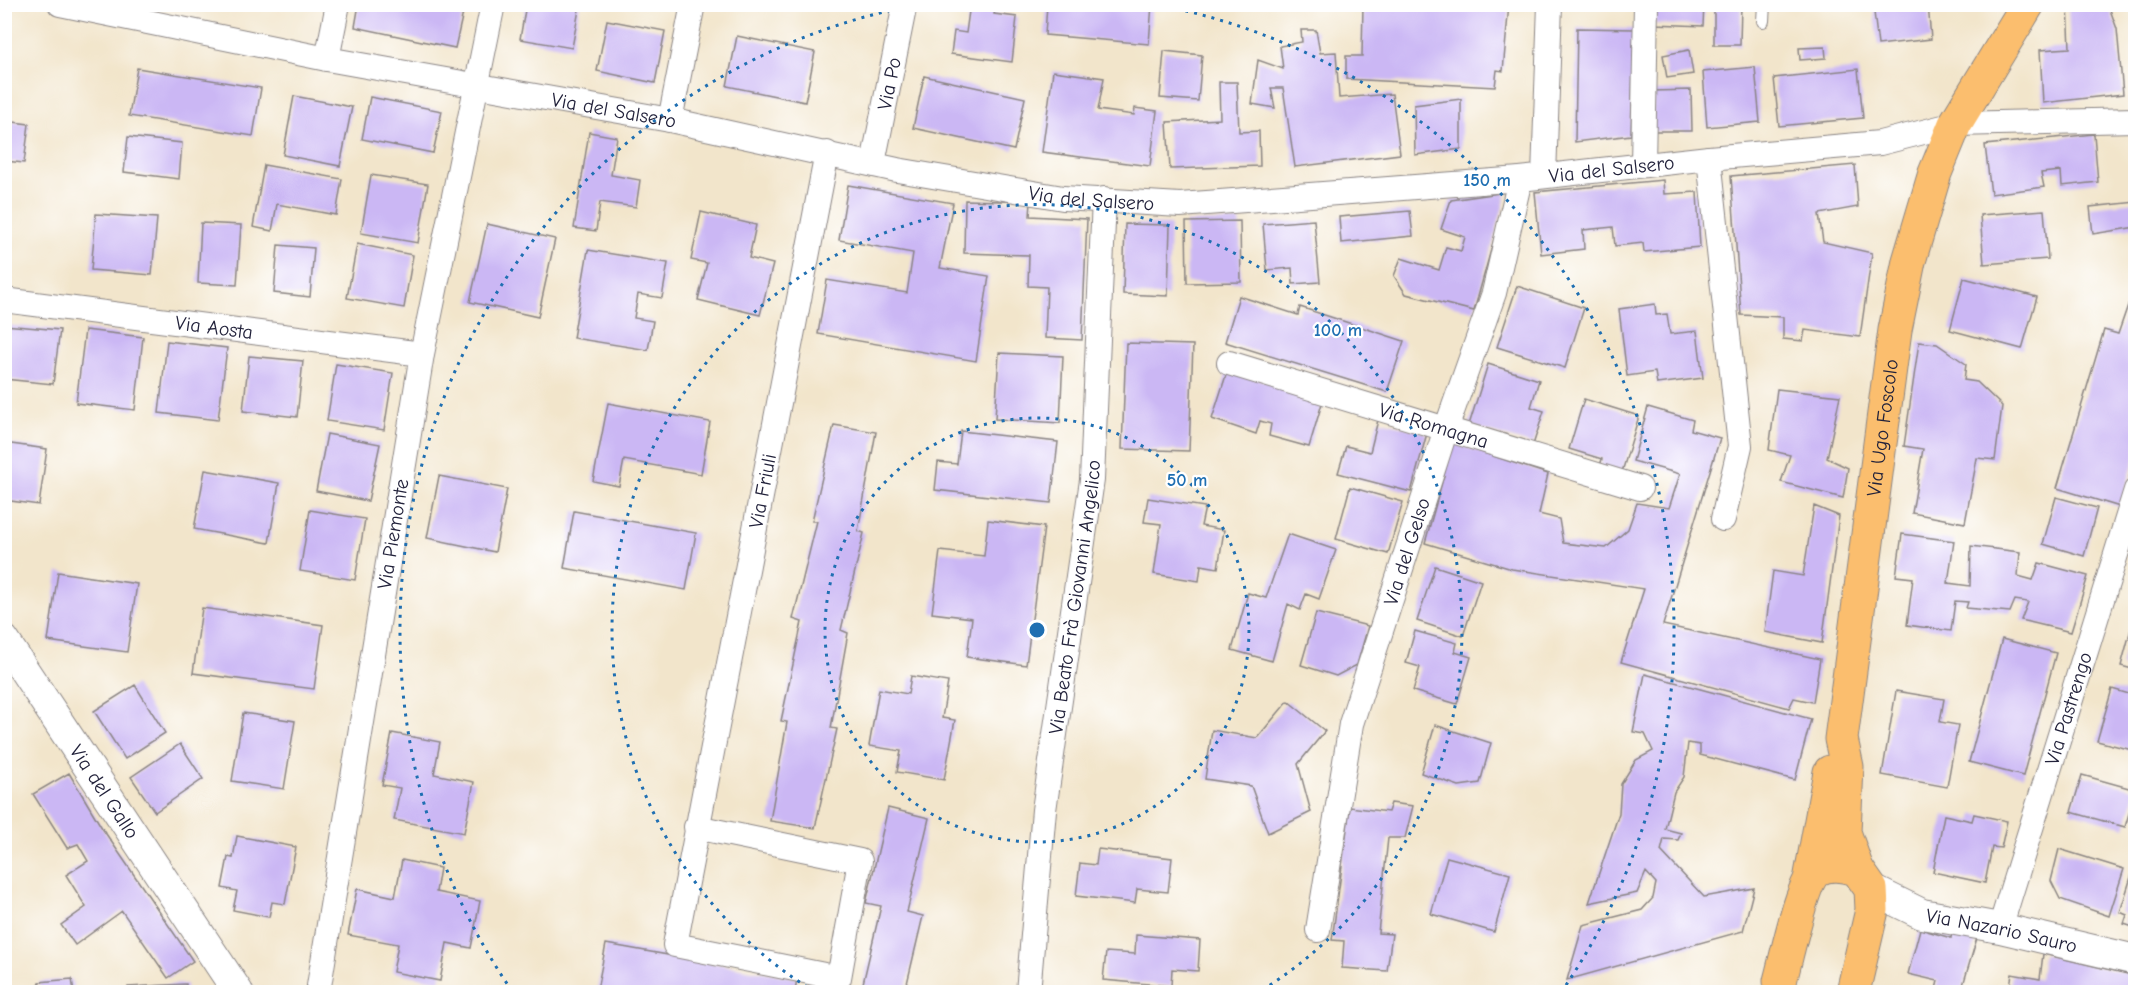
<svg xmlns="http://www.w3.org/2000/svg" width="2140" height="997" font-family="'Comic Neue',sans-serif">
<rect width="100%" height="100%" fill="#fff"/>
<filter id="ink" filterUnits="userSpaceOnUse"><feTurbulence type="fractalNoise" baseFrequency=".0167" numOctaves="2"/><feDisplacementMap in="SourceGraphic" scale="12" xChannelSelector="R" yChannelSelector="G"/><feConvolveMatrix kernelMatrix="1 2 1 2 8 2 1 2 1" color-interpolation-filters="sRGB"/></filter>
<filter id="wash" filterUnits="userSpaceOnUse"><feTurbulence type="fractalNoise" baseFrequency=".008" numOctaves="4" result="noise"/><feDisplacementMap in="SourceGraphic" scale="24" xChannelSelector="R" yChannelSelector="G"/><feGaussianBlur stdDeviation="1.35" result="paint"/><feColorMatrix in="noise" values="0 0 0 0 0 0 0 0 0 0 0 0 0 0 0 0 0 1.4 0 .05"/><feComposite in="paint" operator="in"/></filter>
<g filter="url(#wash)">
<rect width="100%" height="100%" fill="#f2e5cb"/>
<g id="blocks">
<path fill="#cbb7f4" d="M359 4H465L455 48 355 27Z
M526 4H580L572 48 520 39Z
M933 4H996L994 14 1017 17 1012 62 951 54 954 31 966 33 969 11Z
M1047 4H1152L1149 44 1045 35Z
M1363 4H1509L1503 71 1497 70 1495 87 1346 79V56H1362Z
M1656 4H1704L1703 26 1655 24Z
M1714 4H1741L1740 45H1714Z
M1873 4H1928L1931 39 1878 45Z
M2068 4H2108L2117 29 2123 94 2043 103 2040 50 2070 48Z
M607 20 665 31 655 83 597 71Z
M1577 28 1634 29 1631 135 1575 142Z
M1301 30H1316L1320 53 1336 52 1339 98 1392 94 1400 154 1295 167 1283 88H1271L1275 108 1252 104 1258 60 1283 69 1280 46 1302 42Z
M737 36 815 52 805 102 727 86Z
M1825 47 1826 58 1800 60 1799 48Z
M1689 50 1693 74 1667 78 1663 55Z
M1164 51 1202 55 1198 101 1160 98Z
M1755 67 1760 122 1707 127 1703 72Z
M137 68 261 88 253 136 129 116Z
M1858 69 1863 118 1779 126 1774 78Z
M1053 71 1104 78 1098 110 1134 115 1135 108 1157 111 1150 166 1042 152Z
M924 76 1025 98 1014 150 913 128Z
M1219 82H1237L1239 132 1259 131 1260 166 1170 169 1167 122 1220 119Z
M1691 90 1692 131H1653V91Z
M294 96 352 107 340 166 283 155Z
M370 97 442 111 433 153 362 139Z
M1461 99V149L1415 155 1414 105Z
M5 121 29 124 24 163 5 161Z
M589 132 617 137 611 175 640 180 636 207 600 202 596 231 574 228Z
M2094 134 2098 182 2062 186 2061 171 2041 173 2044 187 1991 194 1985 145Z
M128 137 182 143 179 179 124 172Z
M264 165 342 179 336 215 277 204 272 231 253 227Z
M1855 165 1858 207 1819 214 1823 242 1872 253 1860 337 1805 330 1803 341 1783 339V317L1741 315 1731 176Z
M371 175 428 184 418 243 361 233Z
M1663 180 1664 194 1697 192 1700 247 1644 252 1643 243 1615 246 1613 227 1583 230 1584 249 1541 254 1535 192Z
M848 185 953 203 940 268 989 276 976 361 818 334 827 280 907 293 913 253 839 240Z
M1507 192 1474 311 1406 294 1394 276 1401 258 1439 270 1446 247 1461 251 1465 237 1441 229 1451 200Z
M965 200 1031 202 1030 216 1087 219 1082 340 1045 338 1047 287 1028 286 1029 255 964 253Z
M2136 202V227L2093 234 2090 207Z
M2044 210 2048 259 1984 264 1980 215Z
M1410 211 1413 236 1341 243 1339 217Z
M701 212 756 225 749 258 773 264 760 315 698 300 707 263 691 260Z
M96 214 157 218 152 275 91 270Z
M1314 220 1320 282 1293 284 1292 268 1267 270 1263 224Z
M1240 221 1241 282 1187 283 1186 222Z
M201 223 241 225 237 285 198 283Z
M487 224 555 239 538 317 470 302Z
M1125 224 1170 225 1168 296 1123 294Z
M357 244 413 255 404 308 347 298Z
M278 245 314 248 310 297 274 293Z
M588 250 668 263 662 298 638 294 634 318 653 321 648 350 573 338Z
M1964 278 2037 297 2022 349 1950 330Z
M2136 282V455L2120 507 2057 488 2104 330 2118 334Z
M1517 286 1584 308 1565 368 1497 347Z
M1239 296 1298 315 1300 307 1404 341 1387 392 1225 342Z
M1655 304 1656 315 1667 314 1670 334 1697 331 1703 378 1657 384 1655 372 1627 376 1619 309Z
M4 325 60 330 53 384 4 379Z
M85 330 143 337 135 410 76 403Z
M167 341 227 348 218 420 159 413Z
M1919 342 1937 344 1966 364 1964 380 1977 382 2002 406 1995 460 1977 458 1965 523 1912 513 1923 449 1904 446Z
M1126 343 1193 345 1189 451 1122 449Z
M999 353 1063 356 1060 423 995 419Z
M249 356 303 361 297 417 243 411Z
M336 364 393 373 384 430 327 421Z
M1488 364 1539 380 1531 407 1544 411 1533 445 1469 425Z
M1228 369 1323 400 1309 447 1269 436 1271 424 1260 421 1256 434 1212 419Z
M1777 389 1840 396 1827 458 1848 468 1843 498 1781 482 1790 455 1769 450Z
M1584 399 1639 416 1622 472 1600 466 1602 459 1569 449Z
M608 403 710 422 701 474 624 460 619 486 593 481Z
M1648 407 1693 420 1691 430 1720 438 1663 625 1820 659 1813 702 1794 698 1789 708 1621 662 1644 589 1512 569 1425 543 1453 443 1548 474 1539 514 1559 519 1563 543 1606 548 1628 529 1637 503 1669 508 1680 474 1633 461Z
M1378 420 1427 433 1411 492 1338 473 1346 446 1370 452Z
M834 425 876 432 858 531 864 533 841 630 848 633 831 728 837 729 815 828 770 821 787 722 781 721 802 622 793 619 817 521H812Z
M961 431 1058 442 1051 503 935 490 938 462 957 464Z
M327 434 380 444 368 501 316 491Z
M4 443 47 449 39 505 4 500Z
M205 470 279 483 269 543 194 529Z
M439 476 507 489 495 552 427 538Z
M1350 487 1403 502 1388 554 1336 539Z
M2056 497 2097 508 2084 556 2043 544Z
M1148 498 1205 507 1201 526 1224 530 1218 568 1201 565 1199 581 1154 574 1161 524 1144 522Z
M1814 506 1839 516 1822 643 1765 632 1773 571 1803 576Z
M310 510 365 519 355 580 300 571Z
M574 511 696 533 686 590 564 568Z
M988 520 1044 527 1026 665 967 657 972 618 932 613 940 551 984 556Z
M1288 534 1336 550 1319 599 1306 594 1300 610 1288 604 1272 661 1232 650 1248 593 1266 598Z
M1902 534 1954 541 1948 583 1970 586 1971 546 2020 552 2018 576 2033 580 2039 563 2088 576 2071 632 2021 620 2028 602 2015 600 2010 612 1966 608 1968 602 1955 601 1951 631 1907 625 1913 578 1896 576Z
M1435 566 1481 581 1463 636 1417 621Z
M58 572 137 584 127 652 48 641Z
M202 608 323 625 314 689 193 673Z
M1316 613 1368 626 1357 665 1336 676 1301 665Z
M2135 614H2136V670L2121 666Z
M1415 631 1457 643 1455 652 1471 657 1457 704 1413 691 1420 667 1406 663Z
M2002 639 2056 653 2023 776 1969 762Z
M1645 674 1811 719 1795 780 1700 755V745L1688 743 1684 777 1674 792 1665 829 1681 833 1678 840 1664 839 1661 851 1704 897 1754 888 1743 931 1567 980 1583 925 1642 910 1653 898 1656 883 1646 872 1637 893 1589 903 1619 813 1621 784 1636 760 1653 751 1645 734 1633 732Z
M911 676 948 682 942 718 955 720 944 780 897 772 901 751 869 746 879 689 908 694Z
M135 685 165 733 125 759 94 711Z
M2112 689 2136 696V751L2097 741Z
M1896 691 1944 699 1940 722 1958 725 1947 787 1882 775Z
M1288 701 1325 731 1298 764 1311 812 1268 833 1251 786 1205 779 1212 730 1257 738Z
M243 713 295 721 284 789 232 781Z
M1435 725 1491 743 1480 783 1459 786 1421 773Z
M392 733 440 742 434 774 474 782 464 833 394 820 400 788 382 785Z
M180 744 203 779 155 812 131 777Z
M69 773 102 828 193 961 168 978 122 911 75 945 61 925 86 907 66 875 88 861 78 844 67 848 33 794Z
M2082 775 2136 790 2125 827 2071 812Z
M1391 803 1413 806 1405 838H1388L1378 933 1392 934 1387 971 1342 968 1344 941 1332 940 1350 807 1388 812Z
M888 808 929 818 907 912 923 916 905 992H861L881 906 866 903Z
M1974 814 2007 821 2001 848 1992 847 1985 883 1933 872 1944 815 1972 821Z
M237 836 296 847 285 904 272 902 269 917 233 910 237 891 222 888 228 857 233 858Z
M1098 849 1172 858 1168 892 1137 889 1135 903 1076 896 1080 863 1096 865Z
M2059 849 2124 869 2109 916 2060 899 2051 881Z
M1447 857 1510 874 1494 932 1431 914Z
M402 860 440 868 436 892 480 901 471 948 447 943 440 981 393 972 398 944 348 935 357 889 395 897Z
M2132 874 2136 875V928L2124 924 2127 915 2120 912Z
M1920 929 1951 938 1952 931 1977 938 1961 992 1936 989 1938 981 1908 974Z
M1136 935 1200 940 1198 971 1172 969 1171 986 1103 980 1106 952 1135 954Z
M606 944 797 978 795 992H611L597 990Z
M2043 954 2136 976 2132 992H2009L2012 974 2040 979Z
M72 979 74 992H40L39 982Z
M186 984V992H128V987Z"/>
</g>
</g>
<g filter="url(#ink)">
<use href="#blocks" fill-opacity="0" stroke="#8a8483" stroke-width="1.5"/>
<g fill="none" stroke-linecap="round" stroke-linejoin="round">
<g stroke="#8a8483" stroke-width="14">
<path id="service" d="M1763 21 1764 4"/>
</g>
<g stroke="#8a8483" stroke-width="26">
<g id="minor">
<path id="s1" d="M60 4 327 59 670 120 897 170 1063 198 1180 205 1520 179 1709 158 1880 143 1955 124 2136 120"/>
<path d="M327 59 338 4"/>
<path d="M670 120 693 4"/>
<path d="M1709 158 1740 446 1723 519"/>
<path id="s2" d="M873 163 905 4"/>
<path d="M1643 165 1646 4"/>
<path d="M1544 176 1550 4"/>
<path id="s3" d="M4 300 422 354"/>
<path id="s4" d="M1229 363 1640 488"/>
<path id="s5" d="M696 827 860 861 839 978 675 945 827 153"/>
<path id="s6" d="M2000 928 2136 490"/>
<path id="s7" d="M1318 930 1351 724 1446 429 1494 293 1520 179"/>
<path id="s8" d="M319 986 422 354 493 4"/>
<path id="s9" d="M1028 992 1044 810 1092 480 1104 199"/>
</g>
</g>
<g stroke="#8a8483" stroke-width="32">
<g id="tertiary">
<path id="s10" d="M4 640 238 992"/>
<path id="s11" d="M1871 889 1922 914 2000 928 2136 960"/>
</g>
</g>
<g stroke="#8a8483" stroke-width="35">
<g id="primary">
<path id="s12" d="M1857 869 1844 832 1847 767 1841 739 1895 330 1909 261 1935 173 1955 124 2028 4"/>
<path d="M1811 875 1830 772"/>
<path d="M1781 992 1780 981C1786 960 1802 881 1817 870 1829 862 1844 866 1857 869L1871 889 1872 910 1853 992"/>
</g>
</g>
<use href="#service" stroke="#fff" stroke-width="12"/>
<use href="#minor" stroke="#fff" stroke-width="24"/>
<use href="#tertiary" stroke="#fff" stroke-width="30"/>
<use href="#primary" stroke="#fbbe6e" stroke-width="33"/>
</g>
</g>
<g fill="none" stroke="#1f6fb2" stroke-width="3" stroke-dasharray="3 6">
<circle cx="1037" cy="630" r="212"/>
<path d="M815 992A425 425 0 1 1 1259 992"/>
<path d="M512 991A637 637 0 0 1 915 5M1159 5A637 637 0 0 1 1562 991"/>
</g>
<g text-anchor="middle" stroke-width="4.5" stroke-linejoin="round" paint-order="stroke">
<g font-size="20" fill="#22223b" stroke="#fff">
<text dy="7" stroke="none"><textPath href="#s2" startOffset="81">Via Po</textPath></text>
<text dy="7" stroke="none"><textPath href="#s1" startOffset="564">Via del Salsero</textPath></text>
<text dy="7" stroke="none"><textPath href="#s1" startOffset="1572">Via del Salsero</textPath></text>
<text dy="7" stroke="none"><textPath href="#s1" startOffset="1050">Via del Salsero</textPath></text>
<text dy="7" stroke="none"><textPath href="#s3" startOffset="212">Via Aosta</textPath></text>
<text dy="7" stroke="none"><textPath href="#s4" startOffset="214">Via Romagna</textPath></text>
<text dy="7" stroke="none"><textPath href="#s12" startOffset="447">Via Ugo Foscolo</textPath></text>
<text dy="7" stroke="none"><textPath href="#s5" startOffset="916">Via Friuli</textPath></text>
<text dy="7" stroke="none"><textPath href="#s8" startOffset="458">Via Piemonte</textPath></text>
<text dy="7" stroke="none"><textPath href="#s7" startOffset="390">Via del Gelso</textPath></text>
<text dy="7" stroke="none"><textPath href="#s9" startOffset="398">Via Beato Frà Giovanni Angelico</textPath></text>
<text dy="7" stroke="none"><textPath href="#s6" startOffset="230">Via Pastrengo</textPath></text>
<text dy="7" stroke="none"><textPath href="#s10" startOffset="182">Via del Gallo</textPath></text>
<text dy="7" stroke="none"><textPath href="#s11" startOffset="138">Via Nazario Sauro</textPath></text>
</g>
</g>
<circle cx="1037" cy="630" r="9" fill="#1f6fb2" stroke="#fff" stroke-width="3"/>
<g font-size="18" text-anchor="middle" font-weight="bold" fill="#1f6fb2" stroke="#fff" stroke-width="4.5" stroke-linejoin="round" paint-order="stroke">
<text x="1487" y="186">150 m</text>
<text x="1338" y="336">100 m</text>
<text x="1187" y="486">50 m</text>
</g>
<rect width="2140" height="997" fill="none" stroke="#fff" stroke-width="24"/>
</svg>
